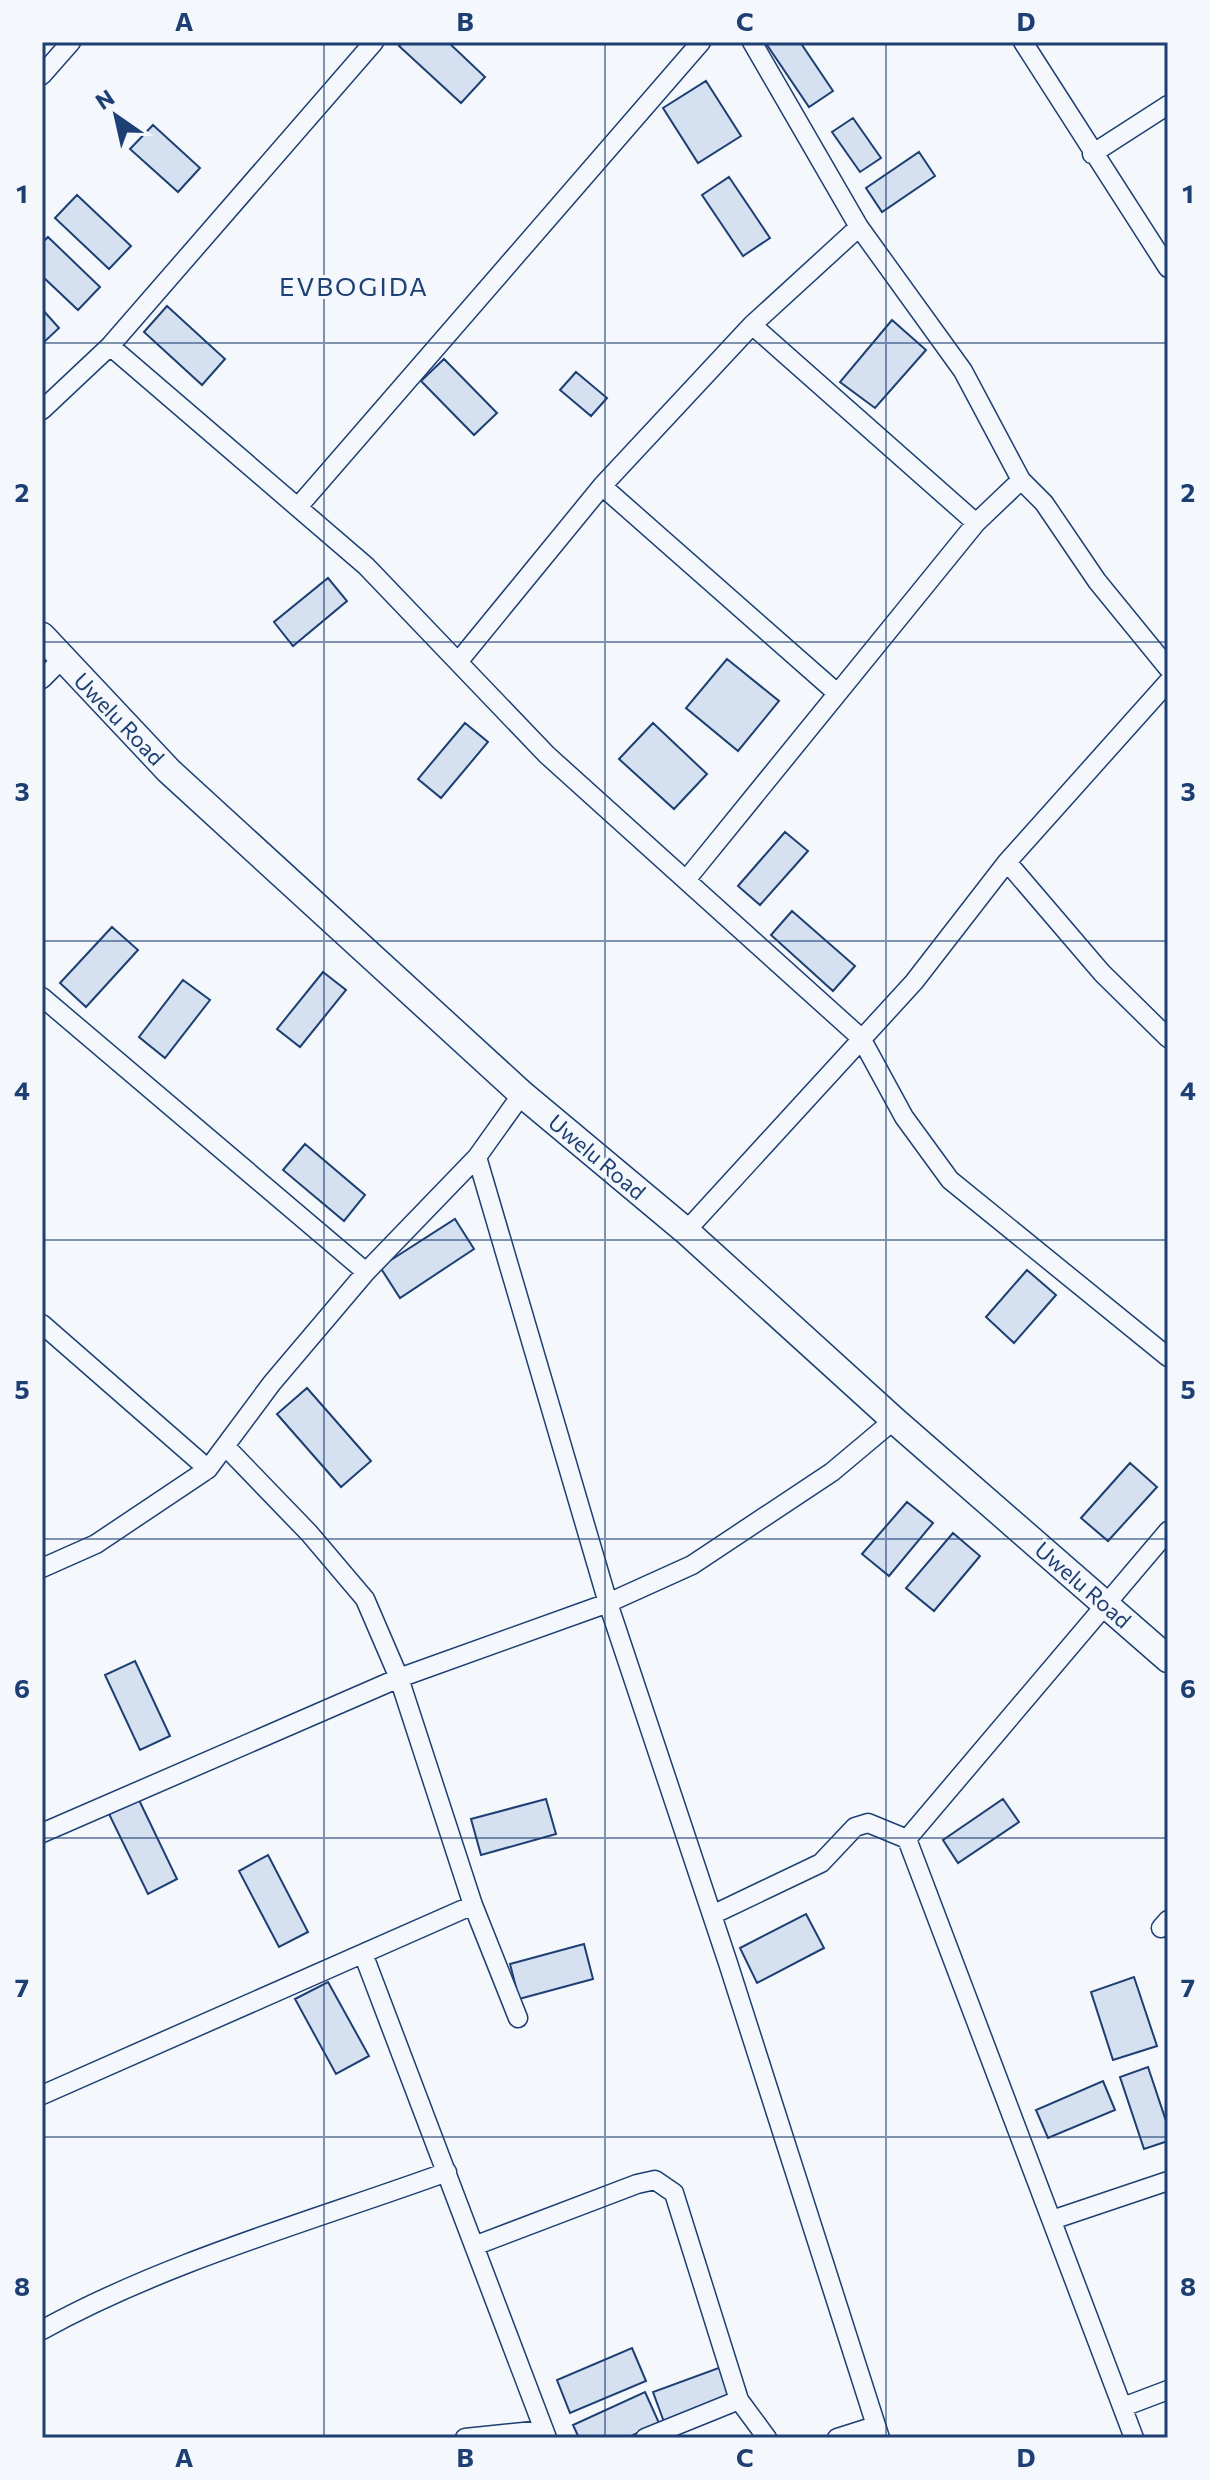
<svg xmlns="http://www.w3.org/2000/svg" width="1210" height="2480" font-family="Commissioner,sans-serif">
<rect width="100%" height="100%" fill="#f4f7fb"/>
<path fill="#d5e0f0" stroke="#1d3f73" stroke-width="2" d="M403 42H448L485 77 461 103 399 46Z
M765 42H800L833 91 809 107Z
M706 81 741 136 698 163 663 108Z
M853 118 881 158 860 172 832 132Z
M153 125 200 168 178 192 130 149Z
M919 152 935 176 882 212 866 188Z
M729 177 770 238 743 256 702 195Z
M77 195 131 246 109 269 55 218Z
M48 237 100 287 78 310 42 276V243Z
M167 306 225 359 202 385 144 332Z
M42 309 59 328 42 344Z
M892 320 926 350 875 408 840 382Z
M444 359 497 413 474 435 421 381Z
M576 372 607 398 591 416 560 390Z
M328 578 347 601 293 646 274 622Z
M727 659 779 701 738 751 686 708Z
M465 723 488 742 441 798 418 779Z
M653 723 707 774 674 809 619 759Z
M785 832 808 851 760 905 738 886Z
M792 911 855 966 833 991 771 935Z
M112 927 138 950 86 1007 60 983Z
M323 972 346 990 300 1047 277 1029Z
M183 980 210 1000 165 1058 139 1037Z
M305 1144 365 1195 344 1221 283 1170Z
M455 1219 474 1249 400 1298 380 1267Z
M1027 1270 1056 1295 1014 1343 986 1317Z
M307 1388 371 1461 341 1487 277 1414Z
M1130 1463 1157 1487 1108 1541 1081 1518Z
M907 1502 933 1523 889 1576 862 1554Z
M953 1533 980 1556 934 1611 906 1588Z
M135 1661 170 1736 140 1750 105 1675Z
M546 1799 556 1834 481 1855 471 1819Z
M1003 1799 1019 1822 958 1863 943 1840Z
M139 1800 177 1879 148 1894 109 1814Z
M268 1855 308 1932 279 1947 239 1871Z
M806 1914 824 1948 757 1983 740 1948Z
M584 1944 593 1979 519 1999 510 1964Z
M1134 1977 1157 2046 1113 2060 1091 1992Z
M328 1982 369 2056 336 2074 295 1999Z
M1148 2067 1168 2127V2141L1144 2149 1120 2077Z
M1103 2081 1115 2110 1048 2138 1036 2110Z
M632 2348 646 2381 570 2413 557 2380Z
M735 2362 746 2391 664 2422 653 2392Z
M645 2392 659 2423 627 2438H579L573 2425Z"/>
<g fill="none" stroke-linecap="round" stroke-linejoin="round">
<g stroke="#1d3f73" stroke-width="21">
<path id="street" d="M752 42 859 227 963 371 1021 480 1044 503 1097 581 1168 668
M1023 42 1168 268
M42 75 71 42
M1092 154 1168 105
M752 325 976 523
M110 346 366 566 547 755 861 1038 904 1117 950 1180 1168 1357
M42 410 110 346 374 42
M602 486 837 693
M298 507 701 42
M458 662 602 486 752 325 859 227
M42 679 62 659
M1007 862 1102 973 1168 1038
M686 880 976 523 1021 480
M42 997 366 1272
M477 1157 608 1603 728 1963 880 2438
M686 1231 914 982 1007 862 1168 682
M42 1324 208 1469
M226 1447 309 1533 365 1599 399 1678 473 1905 518 2018
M42 1568 96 1544 208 1469 272 1383 366 1272 477 1157 522 1094
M42 1833 399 1678 608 1603 692 1565 832 1472 894 1420
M712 1915 821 1863 855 1827 868 1823 907 1839
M1161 1928 1168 1920
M364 1956 547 2438
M42 2095 473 1905
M1052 2220 1168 2181
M474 2246 637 2184 655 2180 674 2193 739 2400 767 2438
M42 2330C167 2261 312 2221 447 2172
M1123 2407 1168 2390
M465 2438 543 2430
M645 2438 739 2400
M837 2438 875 2426
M1134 2438 907 1839 1168 1531"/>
</g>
<g stroke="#1d3f73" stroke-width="29">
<path id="secondary" d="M42 636 169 771 522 1094 686 1231 894 1420 1168 1659"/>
</g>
<use href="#street" stroke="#f4f7fb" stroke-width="18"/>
<use href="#secondary" stroke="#f4f7fb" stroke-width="26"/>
</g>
<path fill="none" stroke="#1d3f73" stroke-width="2" stroke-opacity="0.55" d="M324 42V2438M605 42V2438M886 42V2438M42 343H1168M42 642H1168M42 941H1168M42 1240H1168M42 1539H1168M42 1838H1168M42 2137H1168"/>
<g text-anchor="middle" stroke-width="6" stroke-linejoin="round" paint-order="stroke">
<g font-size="22" fill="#1d3f73" stroke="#f4f7fb">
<text transform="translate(119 719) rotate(46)" y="8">Uwelu Road</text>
<text transform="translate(597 1157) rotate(40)" y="8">Uwelu Road</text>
<text transform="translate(1083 1585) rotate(41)" y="8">Uwelu Road</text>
</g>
<g font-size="26" letter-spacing="2" fill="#1d3f73" stroke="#f4f7fb">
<text x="354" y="296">EVBOGIDA</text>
</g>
</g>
<rect width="1210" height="2480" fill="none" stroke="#f4f7fb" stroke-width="88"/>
<g transform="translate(116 116) rotate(326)" stroke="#f4f7fb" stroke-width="6" paint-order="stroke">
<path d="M0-6L14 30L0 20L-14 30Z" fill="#1d3f73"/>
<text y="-12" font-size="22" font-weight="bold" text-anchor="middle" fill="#1d3f73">N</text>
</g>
<rect x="44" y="44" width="1122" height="2392" fill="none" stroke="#1d3f73" stroke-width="3"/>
<g font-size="26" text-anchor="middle" font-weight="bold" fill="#1d3f73">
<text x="184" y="31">A</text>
<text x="465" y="31">B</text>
<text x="745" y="31">C</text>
<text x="1026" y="31">D</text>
<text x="22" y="203">1</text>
<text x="1188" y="203">1</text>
<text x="22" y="502">2</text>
<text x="1188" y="502">2</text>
<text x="22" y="801">3</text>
<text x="1188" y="801">3</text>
<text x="22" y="1100">4</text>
<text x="1188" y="1100">4</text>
<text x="22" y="1399">5</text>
<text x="1188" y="1399">5</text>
<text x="22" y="1698">6</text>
<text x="1188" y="1698">6</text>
<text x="22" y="1997">7</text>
<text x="1188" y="1997">7</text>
<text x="22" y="2296">8</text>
<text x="1188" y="2296">8</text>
<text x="184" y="2467">A</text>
<text x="465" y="2467">B</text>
<text x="745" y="2467">C</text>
<text x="1026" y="2467">D</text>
</g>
</svg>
